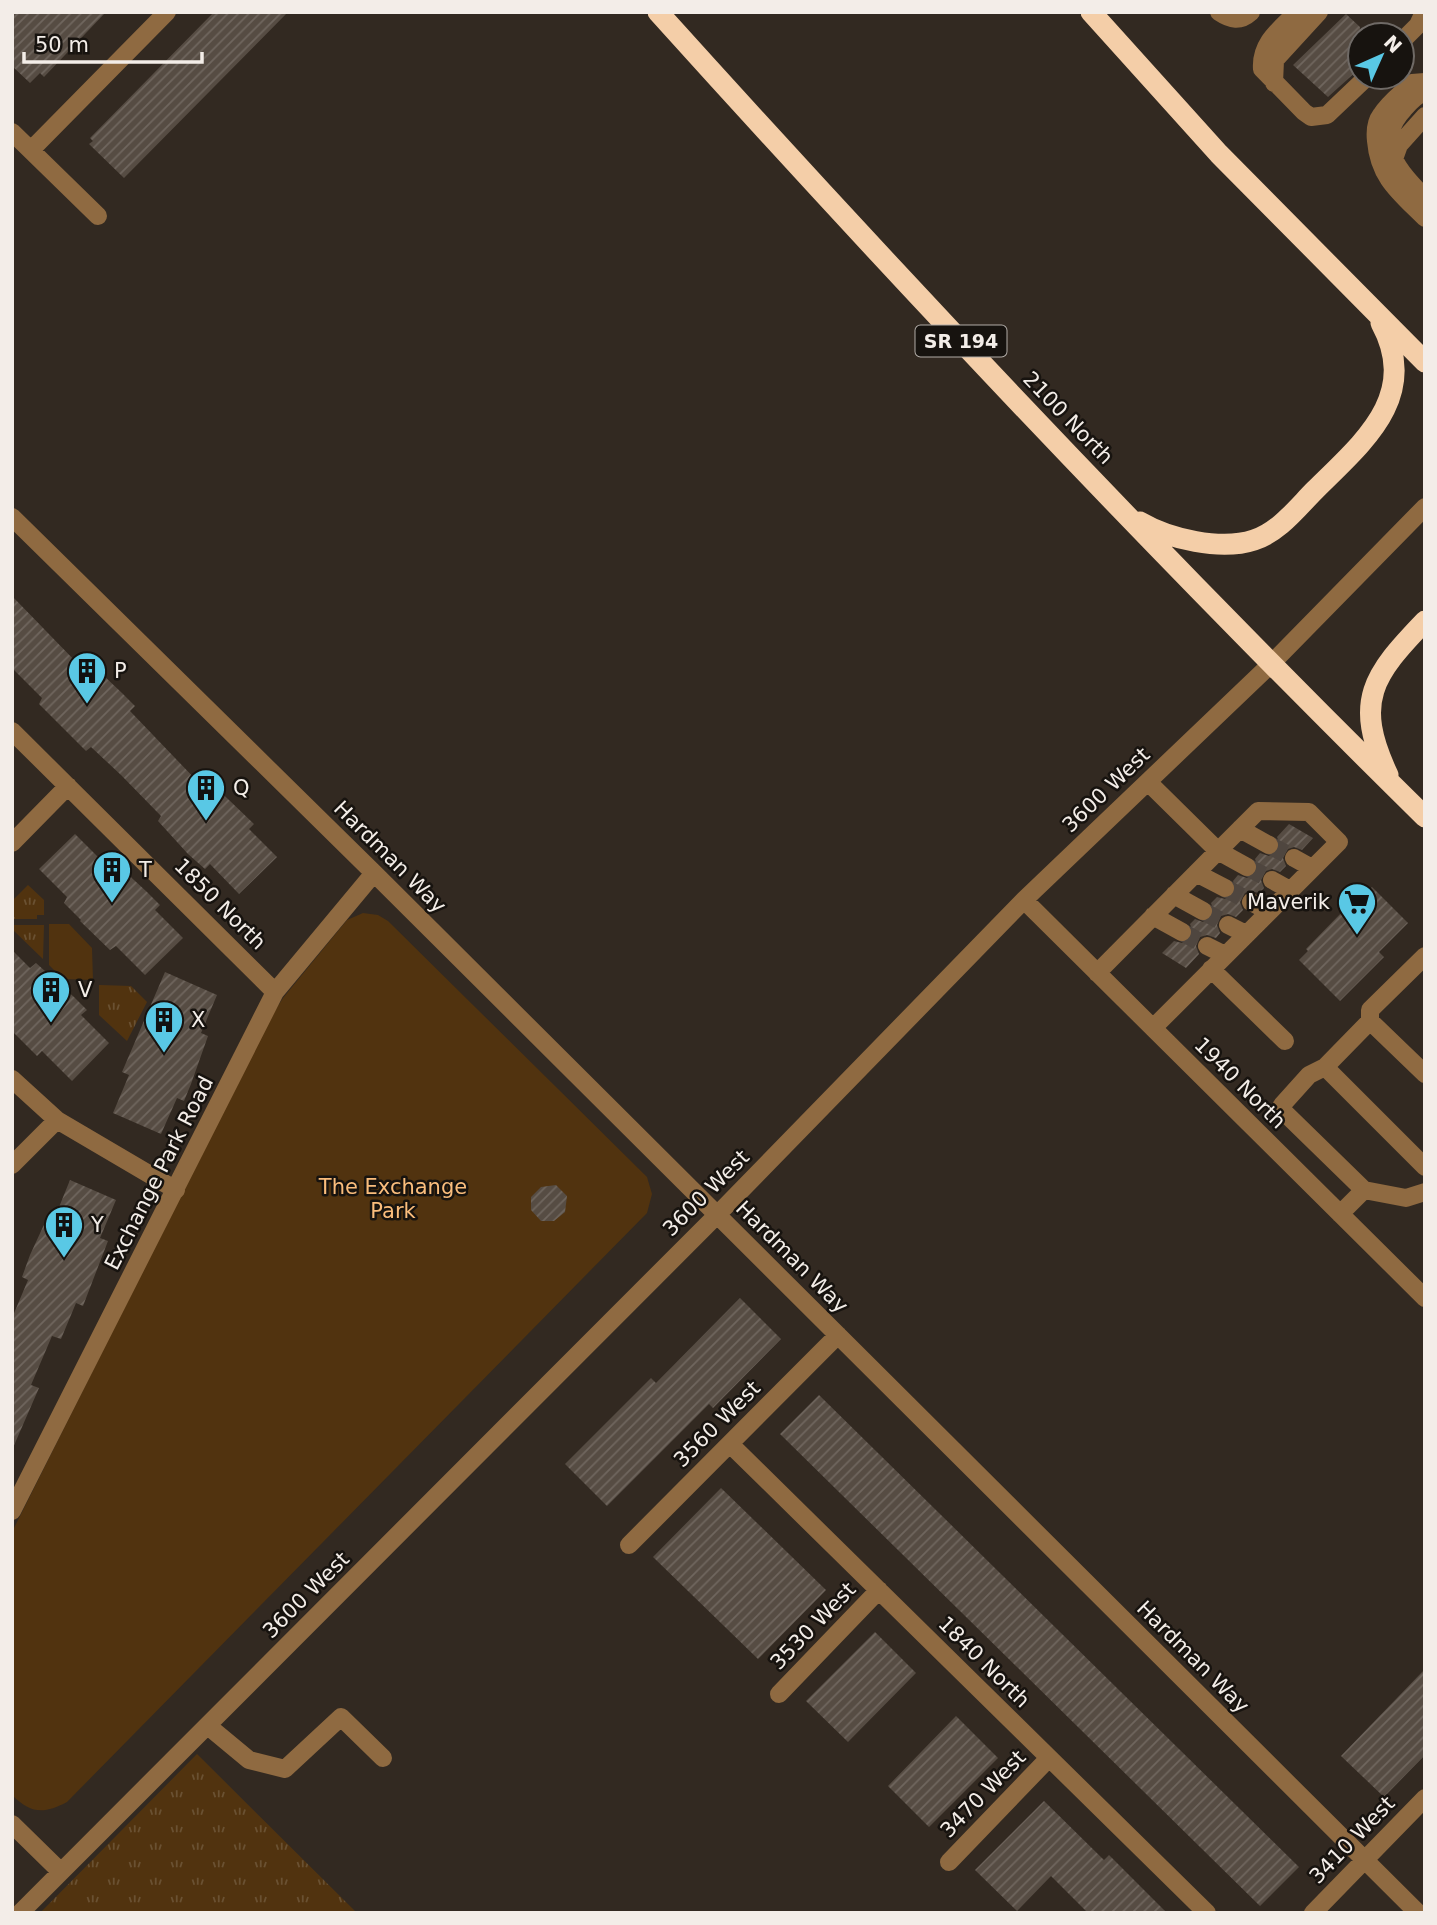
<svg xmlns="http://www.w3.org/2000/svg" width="1437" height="1925" font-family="'DejaVu Sans',sans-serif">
<defs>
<pattern id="grass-tufts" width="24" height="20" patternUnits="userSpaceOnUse" patternTransform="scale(1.75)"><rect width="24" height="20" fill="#51330f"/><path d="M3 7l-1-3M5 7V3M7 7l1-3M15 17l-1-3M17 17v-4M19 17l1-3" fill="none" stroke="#6a5132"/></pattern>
<pattern id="building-hatch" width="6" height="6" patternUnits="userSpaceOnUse" patternTransform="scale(1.75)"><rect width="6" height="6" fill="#564c43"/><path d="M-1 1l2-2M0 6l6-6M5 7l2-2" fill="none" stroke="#6f665e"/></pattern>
</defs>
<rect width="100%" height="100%" fill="#322921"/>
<path fill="url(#grass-tufts)" d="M28 885 44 900V915H37V919H12V901Z
M12 925H44L43 959 12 929Z
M99 985 131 986 147 1002 127 1041 99 1015Z
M197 1754 357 1913H40Z"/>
<path fill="#51330f" d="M363 913 378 915 388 921 647 1177 652 1194 647 1213 67 1802C44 1814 31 1814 12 1795V1532L267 1023 283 998 347 920Z
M49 924H69L92 948 93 980 63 979 49 965Z"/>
<path fill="url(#building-hatch)" d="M12 12H106L44 77 40 73 30 83 12 66Z
M214 12H288L124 178 89 144 93 141 90 138Z
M1346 14 1360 27V68L1328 97 1293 65Z
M12 596 78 664 85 658 122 693 135 706 130 711 198 782 204 776 254 824 249 829 277 857 239 894 210 864 205 869 188 854 158 821 161 816 121 775 91 747 86 751 39 704 42 698 12 668Z
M1289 824 1313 838 1302 850 1294 847 1288 849 1283 858 1286 866 1280 872 1272 869 1266 871 1261 880 1264 888 1259 893 1251 891 1245 893 1240 902 1243 910 1236 917 1228 914 1221 916 1217 925 1220 933 1216 938 1207 935 1200 937 1196 946 1199 954 1186 968 1162 953 1174 941 1182 943 1188 941 1193 932 1190 924 1195 919 1203 922 1209 920 1214 911 1211 903 1217 897 1225 899 1232 897 1236 888 1233 881 1238 875 1247 878 1253 876 1258 867 1255 859 1260 853 1269 856 1275 854 1280 845 1277 837Z
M75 834 104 863 109 857 147 892 160 905 155 910 183 938 145 975 116 946 110 950 80 921 81 920 64 903 67 897 39 869Z
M1372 887 1408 923 1379 952 1384 957 1340 1001 1299 960 1308 951 1306 949 1346 908 1348 911Z
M12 950 30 968 36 963 74 997 87 1010 81 1015 109 1043 72 1081 42 1051 37 1056 12 1031Z
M165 972 217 995 201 1033 208 1036 191 1084 184 1101 177 1098 161 1134 113 1113 129 1075 122 1072Z
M70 1180 116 1200 100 1238 108 1241 83 1306 76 1303 61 1339 52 1336 31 1385 39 1388 12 1450V1318L28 1280 22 1277 30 1255 48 1216 55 1217Z
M556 1185 567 1196 565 1212 554 1221H541L531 1210V1197L541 1187Z
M740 1298 781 1339 713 1408 709 1404 607 1506 565 1464 651 1378 656 1383Z
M819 1395 1299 1867 1260 1906 780 1434Z
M721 1488 826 1590 758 1659 653 1557Z
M875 1632 916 1673 848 1742 806 1701Z
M1425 1669V1755L1384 1797 1341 1756Z
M956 1716 998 1758 929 1827 888 1786Z
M1044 1801 1104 1860 1109 1855 1167 1913H1088L1051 1876 1017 1911 975 1870Z"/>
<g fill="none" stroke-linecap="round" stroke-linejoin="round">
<path stroke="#4f463f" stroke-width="18" stroke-dasharray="18 9" stroke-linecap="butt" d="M1269 845 1294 858
M1247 867 1272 880
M1225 888 1251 902
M1203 911 1228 925
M1182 932 1207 946"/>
<path stroke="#8f6a41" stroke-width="18" d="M1219 12C1231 20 1240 22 1251 12
M1297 12C1280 29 1260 43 1262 69L1304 112 1311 117 1327 115 1367 77
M1402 41 1418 25 1424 12
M1425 82 1412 83C1402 93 1388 103 1381 115 1375 123 1375 132 1376 141 1379 178 1400 193 1425 218
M1274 83 1275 60 1319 12
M1425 92C1416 95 1410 102 1404 109 1372 143 1399 171 1425 198
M12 132 98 216
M31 150 167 12
M1394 159 1399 145 1425 116
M12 517 374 873 1418 1913
M12 731 275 992
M1240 829 1269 845
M12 843 68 786
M1294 858 1312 868
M1196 873 1225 888
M1272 880 1290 890
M1174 895 1203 911
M1024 900 1425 1298
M1251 902 1269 912
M1153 916 1182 932
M1228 925 1246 934
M1207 946 1225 955
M1211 969 1285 1041
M1097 973 1218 851 1148 782
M1370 1021V1010L1425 956
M1153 1028 1339 842 1309 812 1258 811 1218 851 1247 867
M1325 1067 1309 1075 1282 1105 1284 1112 1364 1190
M1425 1074 1370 1021 1325 1067 1425 1167
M12 1079 57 1120 176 1190
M12 1165 57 1120
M1340 1214 1364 1190 1406 1198 1425 1192
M730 1444 1207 1913
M12 1511 275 992 374 873
M629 1545 838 1335
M779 1694 879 1590
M208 1726 249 1760 285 1769 341 1717 383 1758
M12 1824 61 1872
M949 1862 1049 1758
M20 1913 717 1215 1024 900 1271 664 1425 507
M1313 1913 1425 1798"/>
<path stroke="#f4cea8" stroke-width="21" d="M658 12C906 287 1161 557 1425 817
M1091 12 1219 154 1425 362
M1140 522C1169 539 1221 551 1254 540 1279 532 1297 508 1315 490 1362 443 1421 397 1381 323
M1388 775C1353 701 1373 675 1425 621"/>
</g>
<defs>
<g id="building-pin" transform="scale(2.0125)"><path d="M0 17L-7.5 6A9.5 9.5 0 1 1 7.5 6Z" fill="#59c8e5" stroke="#17130f"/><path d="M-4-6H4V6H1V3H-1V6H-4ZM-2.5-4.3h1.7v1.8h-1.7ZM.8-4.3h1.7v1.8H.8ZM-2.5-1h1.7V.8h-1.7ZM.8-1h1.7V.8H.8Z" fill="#111"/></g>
<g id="supermarket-pin" transform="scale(2.0125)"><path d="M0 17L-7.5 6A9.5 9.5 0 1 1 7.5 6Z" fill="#59c8e5" stroke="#17130f"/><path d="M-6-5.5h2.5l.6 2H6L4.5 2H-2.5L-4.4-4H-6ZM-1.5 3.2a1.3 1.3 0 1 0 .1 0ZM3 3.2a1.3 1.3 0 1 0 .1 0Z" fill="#111"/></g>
</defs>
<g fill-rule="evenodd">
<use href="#building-pin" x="87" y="671"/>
<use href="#building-pin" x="206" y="788"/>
<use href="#building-pin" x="112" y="870"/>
<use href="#supermarket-pin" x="1357" y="902"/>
<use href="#building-pin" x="51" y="990"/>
<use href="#building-pin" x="164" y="1020"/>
<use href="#building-pin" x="64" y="1225"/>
</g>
<g text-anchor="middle" stroke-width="5" stroke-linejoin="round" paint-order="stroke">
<rect fill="#17130f" stroke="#b1aca7" stroke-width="2" x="915.5" y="325.5" width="91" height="31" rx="5"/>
<g font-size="19" font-weight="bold" fill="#f3ede8">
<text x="961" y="348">SR 194</text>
</g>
<g font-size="21" fill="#f3ede8" stroke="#17130f">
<text transform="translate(1068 418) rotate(46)" y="7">2100 North</text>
<text transform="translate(1106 790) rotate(-44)" y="7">3600 West</text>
<text transform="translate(390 857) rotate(45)" y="7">Hardman Way</text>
<text transform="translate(220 904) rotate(45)" y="7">1850 North</text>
<text transform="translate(1240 1083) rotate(45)" y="7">1940 North</text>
<text transform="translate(159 1173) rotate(-63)" y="7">Exchange Park Road</text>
<text transform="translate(706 1193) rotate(-45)" y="7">3600 West</text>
<text transform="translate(792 1257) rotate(45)" y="7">Hardman Way</text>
<text transform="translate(717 1424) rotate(-45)" y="7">3560 West</text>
<text transform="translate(306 1595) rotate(-45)" y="7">3600 West</text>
<text transform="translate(813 1626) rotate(-46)" y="7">3530 West</text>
<text transform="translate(1193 1657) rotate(45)" y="7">Hardman Way</text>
<text transform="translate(984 1662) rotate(45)" y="7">1840 North</text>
<text transform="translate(983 1794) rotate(-46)" y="7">3470 West</text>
<text transform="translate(1352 1840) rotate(-46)" y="7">3410 West</text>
</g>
<g font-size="21" fill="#f3ede8" stroke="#17130f" text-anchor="start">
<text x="114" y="678">P</text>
<text x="233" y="795">Q</text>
<text x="139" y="877">T</text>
<text x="1330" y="909" text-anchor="end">Maverik</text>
<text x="78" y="997">V</text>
<text x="191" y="1027">X</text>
<text x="91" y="1232">Y</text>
</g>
<g font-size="21" fill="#fabd7c" stroke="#17130f">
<text x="393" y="1194">The Exchange<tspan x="393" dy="24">Park</tspan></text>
</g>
</g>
<rect width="1437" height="1925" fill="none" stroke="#f3ede8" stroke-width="28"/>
<g transform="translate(1381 56) rotate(45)"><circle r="33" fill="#17130f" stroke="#6f6a66" stroke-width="2"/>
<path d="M0-5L12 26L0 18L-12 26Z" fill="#59c8e5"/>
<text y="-10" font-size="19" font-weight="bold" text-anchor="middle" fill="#f3ede8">N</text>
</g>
<path d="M24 52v10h178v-10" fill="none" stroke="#f3ede8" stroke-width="3.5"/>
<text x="35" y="52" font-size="21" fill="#f3ede8" stroke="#17130f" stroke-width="5" paint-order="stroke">50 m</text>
</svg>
